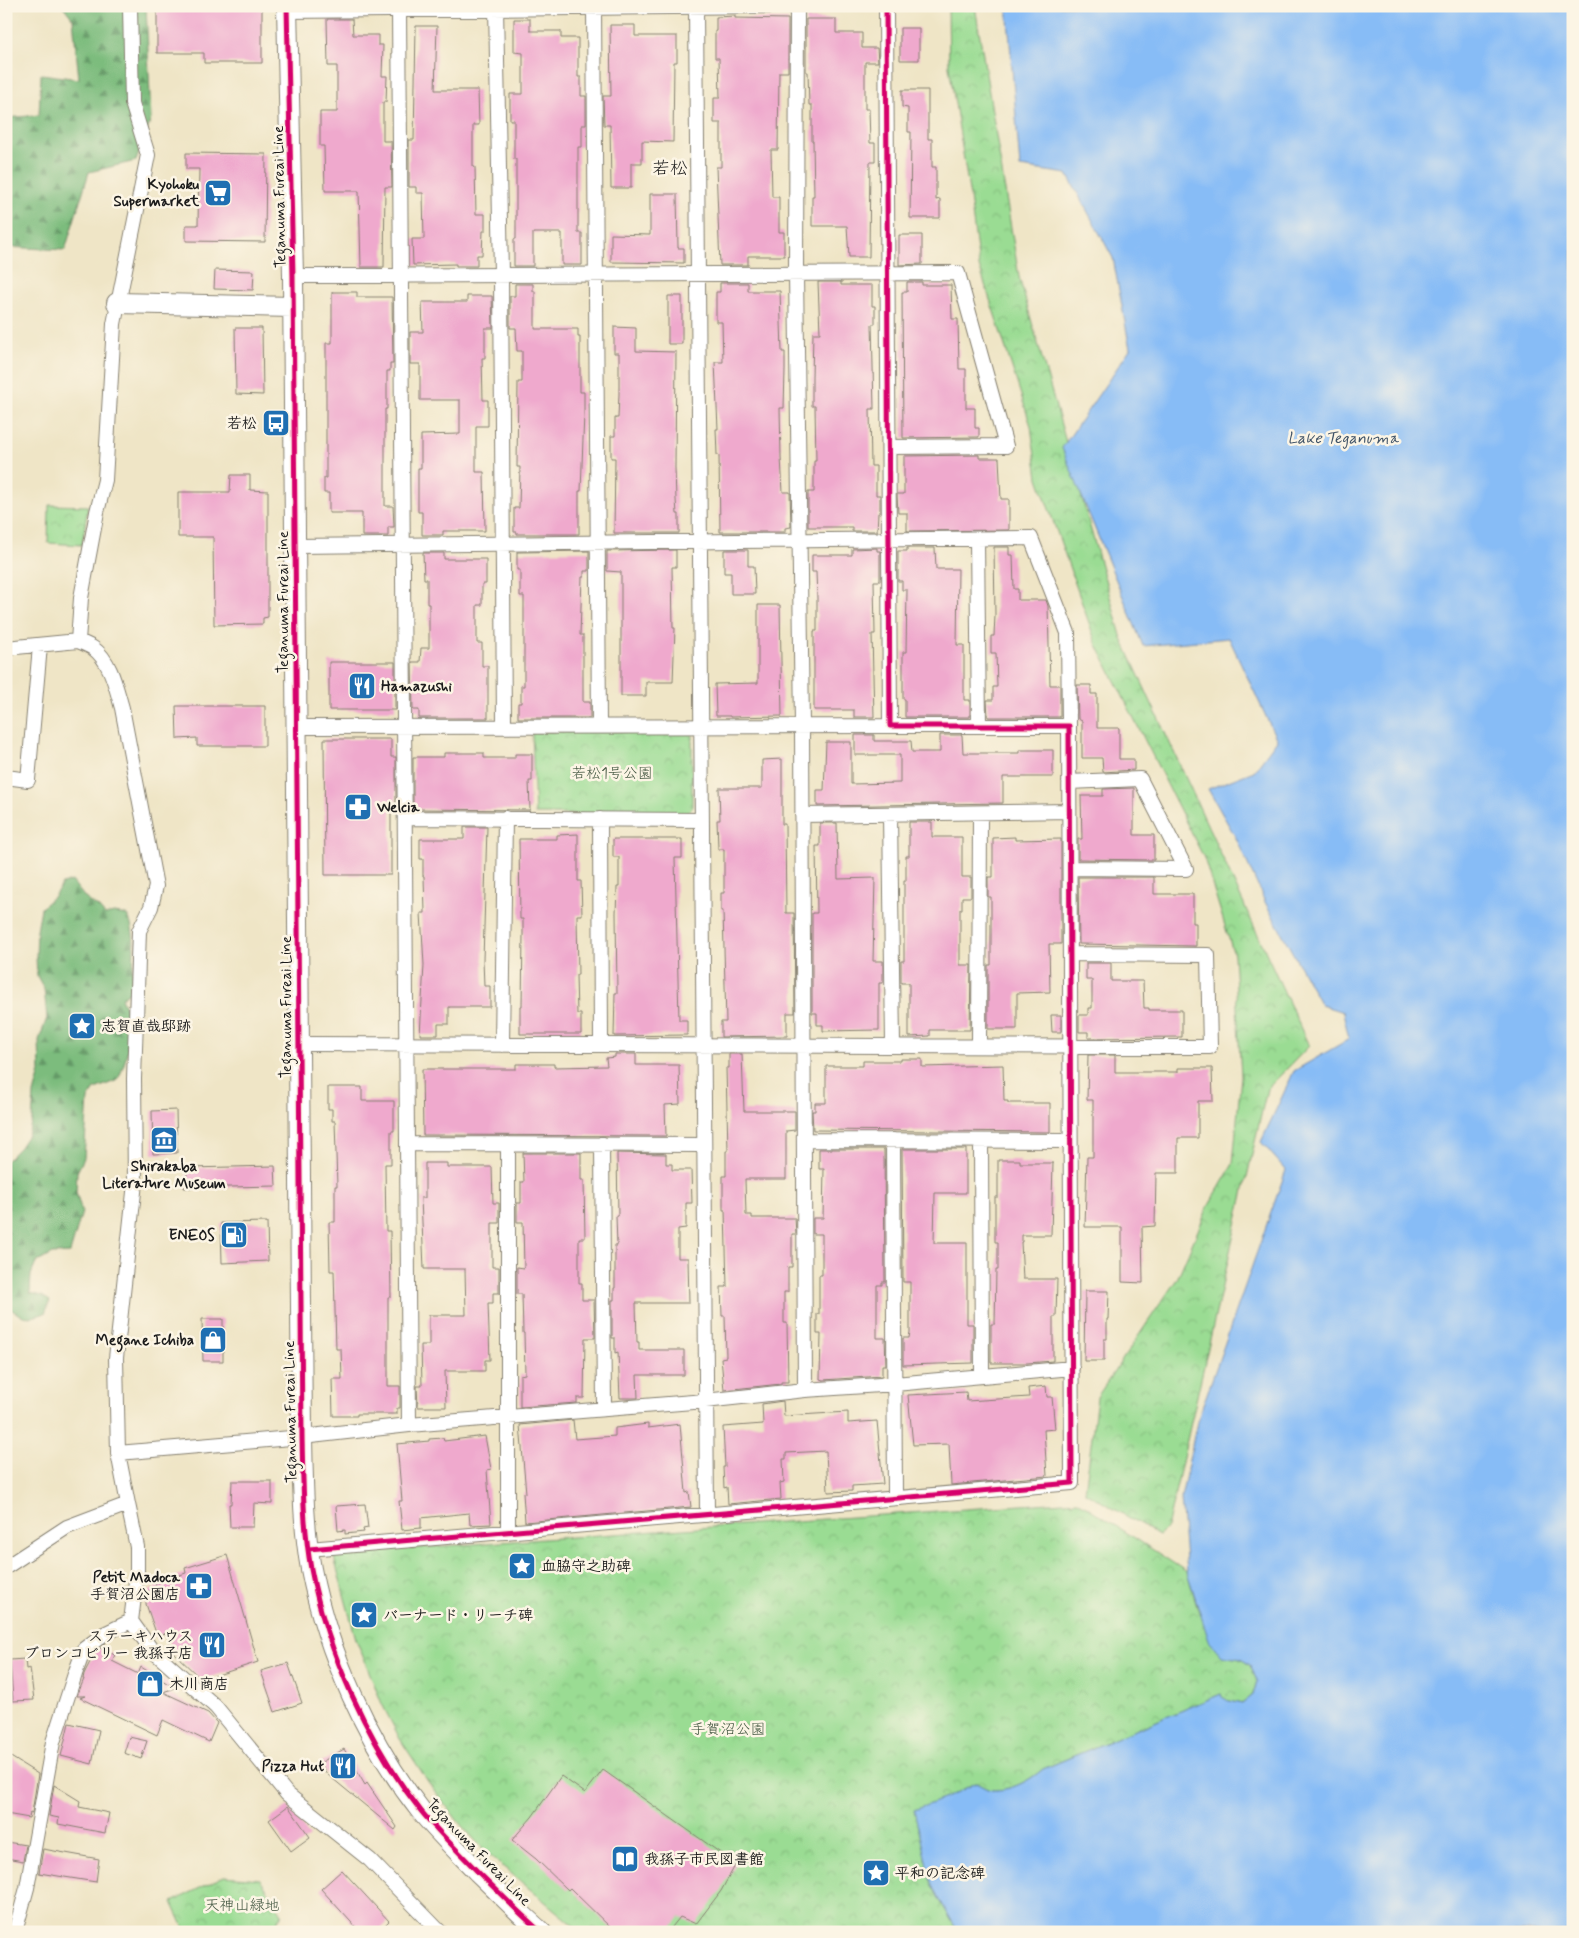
<svg xmlns="http://www.w3.org/2000/svg" width="1579" height="1938" font-family="Mynerve,'Klee One',sans-serif">
<defs>
<pattern id="forest-firs" width="22" height="20" patternUnits="userSpaceOnUse" patternTransform="scale(1.25)"><rect width="22" height="20" fill="#7bbc7d"/><path d="M5 1l3.5 6h-7zM16 11l3.5 6h-7z" fill="#649866"/></pattern>
<pattern id="park-crowns" width="20" height="18" patternUnits="userSpaceOnUse" patternTransform="scale(1.25)"><rect width="20" height="18" fill="#9adc93"/><path d="M2 6a3 3 0 1 1 6 0M12 15a3 3 0 1 1 6 0" fill="none" stroke="#84bc7e"/></pattern>
</defs>
<rect width="100%" height="100%" fill="#fcf5e5"/>
<filter id="ink" filterUnits="userSpaceOnUse"><feTurbulence type="fractalNoise" baseFrequency=".02" numOctaves="2"/><feDisplacementMap in="SourceGraphic" scale="10" xChannelSelector="R" yChannelSelector="G"/><feConvolveMatrix kernelMatrix="1 2 1 2 8 2 1 2 1" color-interpolation-filters="sRGB"/></filter>
<filter id="wash" filterUnits="userSpaceOnUse"><feTurbulence type="fractalNoise" baseFrequency=".0096" numOctaves="4" result="noise"/><feDisplacementMap in="SourceGraphic" scale="20" xChannelSelector="R" yChannelSelector="G"/><feGaussianBlur stdDeviation="1.12" result="paint"/><feColorMatrix in="noise" values="0 0 0 0 0 0 0 0 0 0 0 0 0 0 0 0 0 1.4 0 .05"/><feComposite in="paint" operator="in"/></filter>
<g filter="url(#wash)">
<rect width="100%" height="100%" fill="#efe5c6"/>
<path fill="url(#forest-firs)" stroke="#4c6c4c" d="M63 6H146L151 119 136 161 89 172 65 250 6 247V118L39 115 41 74 79 79 73 19Z
M72 881 86 899 98 907 105 915 114 913 127 915C139 937 132 966 131 991L121 998C136 1025 129 1054 118 1080L95 1089 88 1099 84 1158 77 1172 76 1192 82 1212 70 1253 52 1254 36 1263 31 1275 30 1293 42 1296 50 1301 45 1313C27 1320 22 1317 6 1306V1161L20 1147 28 1135 32 1120 34 1094 40 1072 39 1040 47 1018 44 989 37 976 36 957 37 931 41 908 54 896 62 884Z"/>
<path fill="url(#park-crowns)" stroke="#5b7c58" d="M948 6H975L1019 277 1122 639 1309 1046 1267 1089 1167 1528 1159 1535 1085 1492 1097 1397 1177 1279 1208 1207 1233 1164 1241 1076 1234 955 1204 858 1096 643 1038 478 1031 426 979 266 970 197 949 66Z
M49 505 88 506 82 545 48 543Z
M692 731V807L686 815 535 814 532 732Z
M1078 1501 1187 1572 1198 1609 1222 1656 1241 1659 1250 1665 1257 1681 1253 1695 1242 1704 1229 1701 1221 1694 1043 1769C1029 1781 1011 1791 991 1790 986 1789 980 1785 976 1783L948 1797 915 1810 932 1886 958 1932H581L488 1854 461 1825 431 1786 400 1739 382 1704 356 1639 333 1554Z
M224 1876 260 1879 282 1913 272 1932H186L172 1902Z"/>
<path fill="#87bcf6" stroke="#526c89" d="M1007 6H1573V1932H958L932 1886 914 1810 948 1797 976 1783C980 1785 986 1789 991 1790 1011 1791 1029 1781 1043 1769L1221 1694 1229 1701 1242 1704 1253 1695 1257 1681 1250 1665 1241 1659 1222 1656 1209 1641 1187 1572 1181 1498 1197 1422 1286 1170 1261 1142 1294 1071 1349 1039 1343 1012 1321 1005 1265 902 1236 838 1208 789 1254 771 1277 740 1229 638 1143 646 1062 448 1130 349 1113 258 1067 174 1020 167Z"/>
<g id="blocks">
<path fill="#efa9cd" d="M157 6H262V63H204V53H157Z
M735 16V18L788 19V72H779L778 150H771L772 197H779V232H784V256H748V265H720L716 167H721V123H714V98H720L719 58H715V31H716V17Z
M327 19H352L353 35H378V45H383L382 76H387L386 102H383V141H391L392 187H385L384 267H361L359 191H325L324 146H320V112H337V66H328Z
M514 19H530V31H561V38H578V77H581V96H586V125H582V147H578V233H582V265H562V233H533V266H514V239H516V159H514V120H510V94H523V53L514 52Z
M806 19H836V33H862V48H877L878 62H865V109H869L870 143H875V162H870L869 257H849L847 226H812V196H814L813 141H812V105H809L808 72H806Z
M610 25H635V36H677V62H674L673 142 642 141V163H631V188H611L610 125H604L603 96H611Z
M416 26H437L435 90H478L479 125H473V167H475L476 214H485V231H483L482 255H477V266H456V264L413 265 412 239H424L423 193H416V187H409V140H414Z
M900 28H919V60H900Z
M902 90H928V139H932V167H936V200L940 199V218H910L911 132H908V108L902 107Z
M186 153 266 154 265 242 186 241V225H198L199 169H186Z
M650 194H677L678 248H684V263L611 262V234L650 235Z
M899 235H922V264L899 265Z
M215 270 254 271 253 290 214 289Z
M818 282H841V285H872V306H875V324H872L874 409H870L871 466H876V495H880V513H878L877 531H852V527H808V492H814V461H816L815 406H812V377L813 333H820Z
M907 282H922V285H951L952 319H958L959 369H966V408H975V428H979V437L903 438 902 292H907Z
M720 283H748V291H780L782 352H785V370L784 408H780L781 458 783 492H790L791 527 785 528V532H720L719 455H717L716 429H718L715 362H723L722 322H716V292H720Z
M515 284H533V291H535V329H578V337H580V392H584V413L581 491H579V534H517V532H514V508H519L520 467H517L518 382H522V351H517L516 328H510V296H515Z
M332 292H357V297H392L393 364H390V371H387V409H385V506H393L394 527H388V536H362V513H329V493H324V478H326V343H332Z
M467 296H492L493 328H485V358H482L483 400H488V426H476V472H484L485 531H443V535H422V512H418V468H421V435L460 434V400H420V364H410V332H423L422 302H467Z
M668 296H682V344H668Z
M614 327 636 328V351L676 352 675 468 676 500 677 514H679V533H614L615 458H611V436H615V418H618L619 394V353H614Z
M235 328H262L263 395 236 394Z
M979 455V458H999L1001 499H1009V530L907 531V513H898L897 494H904V456Z
M231 475H250V490L268 491V617L263 618V624L214 625 213 537H178V492H230Z
M994 547H1009V555H1013L1014 589H1018V600H1046L1048 606 1050 685H1060V717H988L987 700H993V687H997L996 653H991V636H994L995 615Z
M877 548V551H880V581H874L875 634H872L874 717H854V710H814V631H817V598L816 572H812V555H852V549Z
M907 548H935L936 569H958L957 645H964V700H970V717H905V699H903V652H906L907 590H902V581H898V551H907Z
M676 550V567H672L673 628H675L673 682H646V696H621V572L607 571V551Z
M724 550H748V566H754L755 594H731V573H724Z
M589 551V571H584V577H582L580 635H583V702H590V718H518V703H521V686H524V596H520V570H517V552Z
M423 553H444V559H486V584H482V605H477V643H482V666H488V718H419V710H413L412 662H420L421 648H429V604H427V579H424Z
M758 605H780L782 716 730 717V716H716L715 684 758 683Z
M329 662H395V710H329Z
M1077 685H1091V694H1097V728H1119V759H1134V770L1103 772 1102 758H1082V721L1078 719Z
M176 706H265V746H197V738L177 739Z
M855 735H874V741H911L912 752H940V735H962L963 753H1019V750H1053V777H1003V803L817 806V790H824L826 742H851V784L900 783V755H855Z
M324 739H391V757H396V809H391V875H325Z
M444 753H484V758H515V754H532V781H529L530 810 413 809V757H444Z
M782 759V824H785L786 913H794L795 1013H787V1036L721 1037V1022H726L723 911H721V893H724V849H718L717 820H720L719 788H762V760Z
M1134 788V835H1154V860L1078 859V839H1082L1081 796H1103V789Z
M909 822H932V837H962V877H971V897H962V909H960V965H971L970 1030H930V1036L909 1037V983H901V961H904V881H906V856H909Z
M820 823H837L838 879 875 878 873 961H883V983H879V1030L823 1031V1025H817V1013H812V913H817L816 846H820Z
M464 827H487L483 960 484 986H490V1007H449V1024H438V1035H420L424 965 421 913H425L424 876H423V859H420V839H464Z
M578 834V881H581L582 915H577L578 975H576L577 1014H581V1034H520V1006H522L523 935V919H520L519 839H557V835Z
M1015 837V840L1061 839V944H1049L1050 992 1017 993V1029H988V965H991V897H988V877H993V838Z
M613 839H682V858H675L679 1020H687V1035L614 1036 615 993H617L616 913 617 887H619V857H613Z
M1078 877H1154V894H1193V923H1196V946L1079 944Z
M1086 963H1111V981H1143L1144 1008H1149V1010H1182V1037L1088 1038V1032H1079V1015H1088V1008H1092V980H1086Z
M1051 1015H1061V1032H1052Z
M615 1054H636V1065H679L680 1104 665 1105 666 1136 423 1135 422 1069H516V1064H554V1067L607 1066 606 1058 615 1057Z
M729 1054H742L744 1111H795V1130L786 1131V1179H745L746 1215H752V1218H795L796 1234H792V1267H788V1292H784V1323H787L788 1382H781V1384L724 1390 721 1358 726 1357 725 1316H722L721 1287H727L725 1210H723V1176H726V1151H728L726 1068H729Z
M1088 1055H1115V1072H1178V1068H1212L1213 1101H1198V1138H1178V1173H1156L1155 1226 1142 1227 1143 1283 1122 1282V1227H1085L1087 1157H1093V1100H1087Z
M901 1059H922V1067L1003 1065 1004 1101H1008V1103H1050V1132L813 1130 812 1111H815V1103H826V1066H863V1061H901Z
M328 1087H362V1101H394V1131H391V1164H385L386 1231H390L391 1297H388V1386H400V1408H397V1414H357V1416H333L332 1379H342L341 1349H336L334 1271H330L329 1222H335V1186H337L335 1121H332V1109H328Z
M176 1110 177 1153 153 1154 152 1111Z
M819 1149H884L885 1282H882V1285H877V1338H885L886 1365H882V1376L823 1380 820 1379 821 1334H817V1314H819V1275H822V1234H813V1218H823L824 1169H819Z
M902 1149H966V1193H935L934 1243H967V1324H973V1363L903 1365V1338H909L910 1332V1282H903Z
M523 1153H581V1180H584L585 1238H579V1283H582V1300H594L595 1338H585L584 1398H577V1403L520 1407V1375L525 1374 524 1333H523L522 1294H517V1267L524 1268 523 1222H517V1203H521V1182H524Z
M617 1153 666 1154V1164H672V1170H691L692 1203H686V1228L678 1229V1258H688L689 1303H636L637 1342H639V1350H684V1375H637L638 1398H620L618 1352 615 1353V1338H612V1300H614V1288H615V1245H617L616 1216H618Z
M998 1160H1020V1163H1053L1051 1235H1022V1242H1021L1023 1279H1057L1056 1317H1053V1361L1027 1363H991V1324H995L996 1270H998V1242H995V1197H998Z
M425 1163H447V1167H492L493 1203H499V1223H492V1267H499V1293H493V1303H488L490 1360H485V1371H445L446 1407H418L417 1386H422L421 1345H429V1315H466L465 1269H424L421 1198H425Z
M275 1166 276 1186 184 1188 188 1168Z
M267 1222 268 1261 222 1263 221 1223Z
M1085 1291H1109L1108 1319H1107V1339H1104V1361H1084Z
M202 1319H223V1361H203Z
M1046 1386 1047 1397H1052L1055 1429 1044 1430 1047 1476 951 1485 949 1444 913 1445 908 1395 966 1392 967 1401 1029 1397 1028 1388Z
M783 1401 784 1416 848 1412V1423L877 1421 883 1484 852 1486V1491L828 1492 826 1451 786 1453V1459H783L784 1482 780 1483 781 1499 728 1504 727 1487 724 1488 723 1467H725L723 1427 763 1424 762 1404Z
M573 1420 575 1439 615 1436V1428L648 1424V1428L680 1424 686 1493 689 1492 691 1507 525 1522 523 1493H526L520 1425Z
M485 1436 491 1469 487 1470 491 1524 470 1525 469 1513 421 1518V1528L402 1530 399 1501H402L397 1444 429 1441V1439L443 1438 444 1441Z
M232 1481H272V1504L254 1503 253 1527H230L229 1504H231Z
M365 1504 368 1528 363 1529 364 1532 345 1534V1530L338 1531 336 1506Z
M227 1555 258 1662 202 1680 174 1653 166 1633 157 1636 146 1604 147 1592 156 1588 155 1583 186 1573 185 1568Z
M100 1648 115 1655 112 1661 138 1674 141 1667 175 1688 163 1692 208 1713 217 1723 209 1742 163 1720 157 1735 80 1698 85 1696H77L84 1679H83L84 1674 95 1652Z
M25 1659 26 1669 30 1668 34 1700 13 1701 10 1660Z
M288 1663 302 1703 275 1712 261 1671Z
M69 1723 99 1730 92 1764 61 1756Z
M129 1737 147 1741 141 1759 124 1753Z
M344 1749 365 1785 367 1783 397 1827 395 1830 327 1774 320 1763Z
M6 1754 38 1774 32 1813 30 1812 29 1818 6 1814Z
M603 1770 736 1864 721 1891 696 1924 680 1917 668 1932H615L570 1888 568 1890 536 1859 512 1840 532 1817 561 1776 585 1793Z
M54 1785 80 1801 79 1807 109 1813 105 1833 58 1824 59 1818 49 1816Z
M288 1806 310 1837 291 1851 269 1820Z
M6 1842 26 1845 23 1861 6 1858Z
M43 1849 99 1859 96 1882 39 1873Z
M342 1870 389 1921 378 1932H360L321 1889Z"/>
</g>
</g>
<g filter="url(#ink)">
<use href="#blocks" fill-opacity="0" stroke="#868071" stroke-width="1"/>
<g fill="none" stroke-linecap="round" stroke-linejoin="round">
<g stroke="#868071" stroke-width="16">
<path id="street" d="M496 6 501 275 504 725
M594 6 599 725
M696 6 707 1515
M287 11 774 6
M293 276 958 273 1006 446 889 447
M977 539 979 726
M296 546C541 542 786 541 1031 538L1068 633 1069 726
M6 648 78 641
M296 727 890 726
M6 777 28 780 40 646
M1069 782 1140 779 1186 869 1070 868
M890 814 893 1045
M802 815 1069 811
M405 818 702 820
M600 819 601 1045
M299 1044 1210 1047 1208 955 1070 954
M502 1045 505 818
M979 1046 980 813
M804 1140 1070 1141
M893 1140 895 1497
M981 1141 982 1376
M408 1144 704 1145
M508 1144V1532
M602 1144 604 1409
M805 1390 895 1384 1072 1368
M409 1425 705 1401 805 1390 802 726 796 273 797 6
M118 1453 116 1358 135 1183 134 1079 139 931 151 907 156 886 122 708C116 688 111 661 93 648 88 645 83 643 78 641L81 598 97 512 105 480 114 324 148 155 132 103 130 6
M128 1504 137 1547V1573L131 1621 151 1649 216 1707 287 1794 370 1860 440 1932
M309 1549 1072 1483 1069 726H890L886 6
M6 1567 67 1527 128 1504 118 1453 302 1437 409 1425 399 6
M15 1932 27 1888 53 1742 75 1674 84 1649 104 1634 131 1621"/>
</g>
<g stroke="#868071" stroke-width="22">
<path id="secondary" d="M287 6 293 276 302 1437C303 1481 303 1525 311 1569 327 1652 369 1745 421 1811 439 1833 459 1852 478 1872 499 1892 519 1913 541 1932
M117 303 293 307"/>
</g>
<use href="#street" stroke="#fff" stroke-width="14"/>
<use href="#secondary" stroke="#fff" stroke-width="20"/>
<g stroke="#fcf5e5" stroke-width="8">
<path id="cycleway" d="M287 6 293 276 302 1437C303 1481 303 1525 311 1569 327 1652 369 1745 421 1811 439 1833 459 1852 478 1872 499 1892 519 1913 541 1932
M309 1549 1072 1483 1069 726H890L886 6"/>
</g>
<use href="#cycleway" stroke="#d6006c" stroke-width="5"/>
</g>
</g>
<defs>
<g id="supermarket-square" transform="scale(1.4375)"><rect x="-9" y="-9" width="18" height="18" rx="4" fill="#1f6fb2" stroke="#fcf5e5"/><path d="M-6-5.5h2.5l.6 2H6L4.5 2H-2.5L-4.4-4H-6ZM-1.5 3.2a1.3 1.3 0 1 0 .1 0ZM3 3.2a1.3 1.3 0 1 0 .1 0Z" fill="#fff"/></g>
<g id="bus-square" transform="scale(1.4375)"><rect x="-9" y="-9" width="18" height="18" rx="4" fill="#1f6fb2" stroke="#fcf5e5"/><path d="M-5-6H5V4H4V6H2V4H-2V6H-4V4H-5ZM-3.5-4V0h7V-4ZM-3.5 1.2v1.5H-2V1.2ZM2 1.2v1.5H3.5V1.2Z" fill="#fff"/></g>
<g id="restaurant-square" transform="scale(1.4375)"><rect x="-9" y="-9" width="18" height="18" rx="4" fill="#1f6fb2" stroke="#fcf5e5"/><path d="M-5-6h1v4h1v-4h1v4h1v-4h1v5L-1.5 .5V6h-2V.5L-5-1ZM5-6V6H3V1.5H1.5Q1.5-4 5-6Z" fill="#fff"/></g>
<g id="pharmacy-square" transform="scale(1.4375)"><rect x="-9" y="-9" width="18" height="18" rx="4" fill="#1f6fb2" stroke="#fcf5e5"/><path d="M-2-6h4v4h4v4h-4v4h-4v-4h-4v-4h4Z" fill="#fff"/></g>
<g id="sight-square" transform="scale(1.4375)"><rect x="-9" y="-9" width="18" height="18" rx="4" fill="#1f6fb2" stroke="#fcf5e5"/><path d="M0-6L1.8-2.2L6-1.7L2.9 1.2L3.7 5.4L0 3.3L-3.7 5.4L-2.9 1.2L-6-1.7L-1.8-2.2Z" fill="#fff"/></g>
<g id="museum-square" transform="scale(1.4375)"><rect x="-9" y="-9" width="18" height="18" rx="4" fill="#1f6fb2" stroke="#fcf5e5"/><path d="M0-6L6-3V-2H-6V-3ZM-5-1h2V3h-2ZM-1-1h2V3h-2ZM3-1h2V3H3ZM-6 4H6V6H-6Z" fill="#fff"/></g>
<g id="fuel-square" transform="scale(1.4375)"><rect x="-9" y="-9" width="18" height="18" rx="4" fill="#1f6fb2" stroke="#fcf5e5"/><path d="M-5.5-6h7V0h2V4h1.3V-2.5L3-4.5l.8-.8L6-3V5H2.5V1h-1V6h-7ZM-4.2-4.7v3.2H.2V-4.7Z" fill="#fff"/></g>
<g id="shop-square" transform="scale(1.4375)"><rect x="-9" y="-9" width="18" height="18" rx="4" fill="#1f6fb2" stroke="#fcf5e5"/><path d="M-5-2.5h2.3a2.7 3.5 0 0 1 5.4 0H5L5.5 6h-11ZM-1.5-2.5h3a1.5 2.3 0 0 0-3 0Z" fill="#fff"/></g>
<g id="library-square" transform="scale(1.4375)"><rect x="-9" y="-9" width="18" height="18" rx="4" fill="#1f6fb2" stroke="#fcf5e5"/><path d="M-6-4Q-3-5.5-.7-3.5V5Q-3 3-6 4ZM6-4Q3-5.5 .7-3.5V5Q3 3 6 4Z" fill="#fff"/></g>
</defs>
<g fill-rule="evenodd">
<use href="#supermarket-square" x="218" y="193"/>
<use href="#bus-square" x="276" y="423"/>
<use href="#restaurant-square" x="362" y="686"/>
<use href="#pharmacy-square" x="358" y="807"/>
<use href="#sight-square" x="82" y="1026"/>
<use href="#museum-square" x="164" y="1140"/>
<use href="#fuel-square" x="234" y="1235"/>
<use href="#shop-square" x="213" y="1340"/>
<use href="#sight-square" x="522" y="1566"/>
<use href="#pharmacy-square" x="199" y="1586"/>
<use href="#sight-square" x="364" y="1615"/>
<use href="#restaurant-square" x="212" y="1645"/>
<use href="#shop-square" x="150" y="1684"/>
<use href="#restaurant-square" x="343" y="1766"/>
<use href="#library-square" x="625" y="1859"/>
<use href="#sight-square" x="876" y="1873"/>
</g>
<g text-anchor="middle" stroke-width="5" stroke-linejoin="round" paint-order="stroke">
<g font-size="15" font-weight="bold" fill="#1c1c1c" stroke="#fcf5e5" text-anchor="start">
<text x="199" y="189" text-anchor="end">Kyohoku<tspan x="199" dy="17">Supermarket</tspan></text>
<text x="257" y="428" text-anchor="end">若松</text>
<text x="381" y="691">Hamazushi</text>
<text x="377" y="812">Welcia</text>
<text x="101" y="1031">志賀直哉邸跡</text>
<text x="164" y="1171" text-anchor="middle">Shirakaba<tspan x="164" dy="17">Literature Museum</tspan></text>
<text x="215" y="1240" text-anchor="end">ENEOS</text>
<text x="194" y="1345" text-anchor="end">Megane Ichiba</text>
<text x="541" y="1571">血脇守之助碑</text>
<text x="180" y="1582" text-anchor="end">Petit Madoca<tspan x="180" dy="17">手賀沼公園店</tspan></text>
<text x="383" y="1620">バーナード・リーチ碑</text>
<text x="193" y="1641" text-anchor="end">ステーキハウス<tspan x="193" dy="17">ブロンコビリー 我孫子店</tspan></text>
<text x="169" y="1689">木川商店</text>
<text x="324" y="1771" text-anchor="end">Pizza Hut</text>
<text x="644" y="1864">我孫子市民図書館</text>
<text x="895" y="1878">平和の記念碑</text>
</g>
<g font-size="15" fill="#1c1c1c" stroke="#fcf5e5">
<text transform="translate(279 197) rotate(-91)" y="5">Teganuma Fureai Line</text>
<text transform="translate(283 602) rotate(-90)" y="5">Teganuma Fureai Line</text>
<text transform="translate(286 1007) rotate(-90)" y="5">Teganuma Fureai Line</text>
<text transform="translate(290 1412) rotate(-91)" y="5">Teganuma Fureai Line</text>
<text transform="translate(479 1852) rotate(46)" y="5">Teganuma Fureai Line</text>
</g>
<g font-size="15" fill="#425640" stroke="#fcf5e5">
<text x="612" y="778">若松1号公園</text>
<text x="728" y="1734">手賀沼公園</text>
<text x="242" y="1910">天神山緑地</text>
</g>
<g font-size="16" font-style="italic" fill="#415468" stroke="#fcf5e5">
<text x="1343" y="443">Lake Teganuma</text>
</g>
<g font-size="18" fill="#1c1c1c" stroke="#fcf5e5">
<text x="670" y="174">若松</text>
</g>
</g>
<rect width="1579" height="1938" fill="none" stroke="#fcf5e5" stroke-width="25"/>
</svg>
